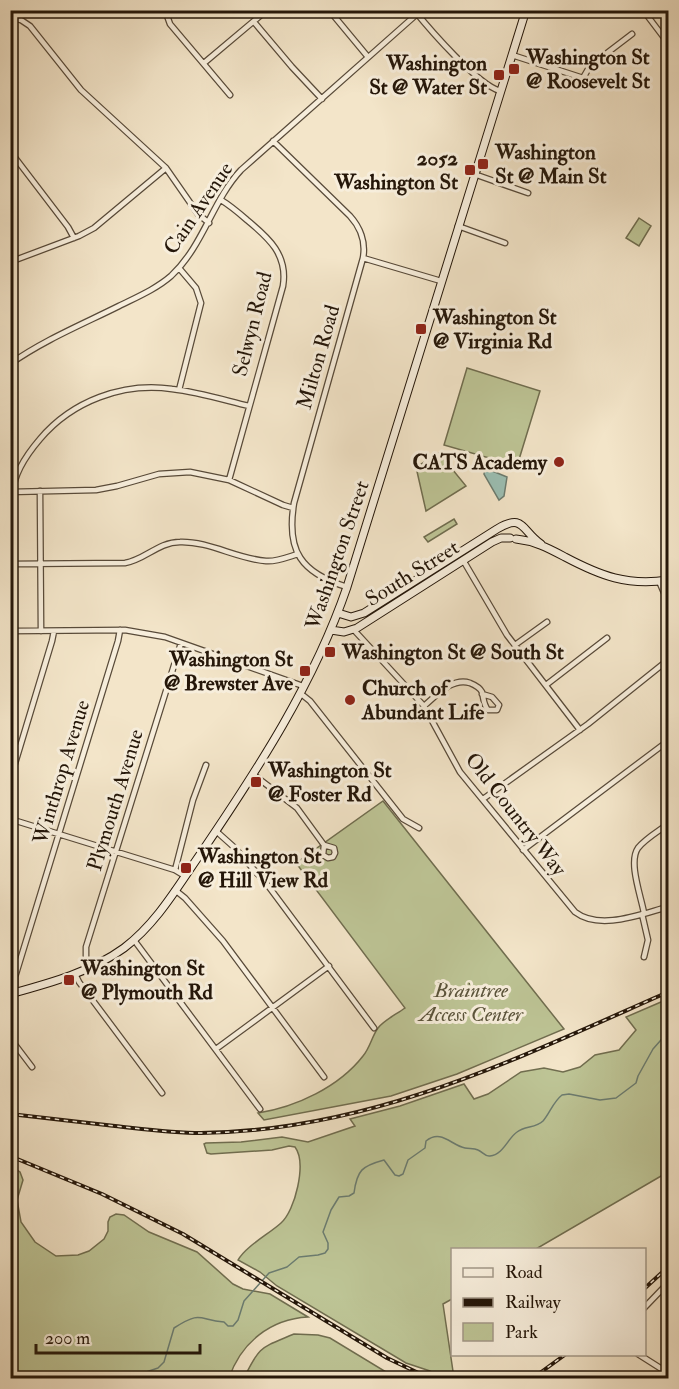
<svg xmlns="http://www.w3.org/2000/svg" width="679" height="1389" font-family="'IM FELL Double Pica',serif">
<rect width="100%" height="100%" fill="#f3e5c9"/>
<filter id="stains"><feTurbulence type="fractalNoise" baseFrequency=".00333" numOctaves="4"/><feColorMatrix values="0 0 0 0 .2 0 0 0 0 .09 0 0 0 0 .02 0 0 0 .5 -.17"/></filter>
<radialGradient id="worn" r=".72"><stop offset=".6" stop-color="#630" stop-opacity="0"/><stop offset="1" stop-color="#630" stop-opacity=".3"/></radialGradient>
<path fill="#bdc495" stroke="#706d4f" stroke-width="1.5" d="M639 218 651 226 639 246 626 238Z
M467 368 540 391 517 466 444 445Z
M439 453 466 486 426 511 416 467Z
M454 519 457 524 428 542 424 537Z
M383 801 564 1029 457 1074 391 1096 264 1120 258 1113C296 1107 339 1087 363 1056 370 1048 372 1036 378 1028 384 1020 397 1014 405 1008L296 863Z
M668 999V1172L536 1249 452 1250V1299L443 1304 454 1378H442L430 1371 406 1363 277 1286 260 1272 238 1260C246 1246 269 1234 281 1223 295 1211 307 1163 295 1147L289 1146 272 1150 211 1154 207 1153 204 1144 206 1143 241 1142 282 1137 308 1142 355 1126 350 1119 400 1106 464 1084 474 1099 488 1094 521 1072 544 1068 563 1072 580 1067 595 1055 619 1050 636 1030 626 1017Z
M11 1166 20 1172 23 1180 17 1200 21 1222 35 1242 56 1256 78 1255 89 1251 104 1239 108 1231V1222L110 1217 116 1214 124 1215 149 1232 197 1252 233 1284 243 1289 270 1294 308 1317C270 1319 241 1343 229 1378H11Z
M294 1334 318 1335 330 1338 396 1378H244C260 1345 261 1348 294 1334Z"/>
<path fill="#9bbfb3" stroke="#6b7b6f" stroke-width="1.5" d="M485 468 507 477 504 496 499 500 484 474Z"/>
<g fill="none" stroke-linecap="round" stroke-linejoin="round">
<path stroke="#6b7b6f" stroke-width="1.5" d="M128 1378 158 1368 164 1362 174 1328C202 1310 198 1320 224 1322L228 1326H233L238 1320 244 1301 269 1273 287 1267 299 1257 318 1255 325 1253 328 1249V1243L323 1232 331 1210 339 1197 349 1196 354 1193C357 1170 362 1166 384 1160L395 1175 399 1176 403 1174 408 1160 425 1148 426 1141C441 1129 451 1145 465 1148 469 1149 474 1148 478 1150 483 1152 485 1157 490 1156 503 1155 508 1138 517 1132 525 1126 536 1128 543 1121 550 1113 553 1102 562 1095L569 1094 600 1100 616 1098 636 1083 638 1076 653 1049 668 1032"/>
<g stroke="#584a39" stroke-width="7">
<path id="street" d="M165 10 170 24 230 95
M329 10 368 57
M414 10C431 31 477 84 500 91
M643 10 668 43
M10 17 21 20 30 26 81 90 166 168 198 214 209 223
M254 22 292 67 322 99
M512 55 583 78 590 66 632 34
M204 63 267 10
M273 141 350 216C360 227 366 242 363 258L294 503C286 551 301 573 347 587
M10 151 68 227 74 238
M474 174 528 193
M221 200C231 206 239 213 247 220 269 238 288 255 283 286L229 480
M458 226 505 243
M363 258 441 281
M10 262 79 236 94 228 166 168
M179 268 196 288 201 303 179 390
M10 364C44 340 83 324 119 306 137 297 156 289 171 276 204 245 212 201 241 170L417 14
M40 491 41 631
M10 492 96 490 117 486 159 474 190 472 229 480 283 505 293 508
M13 492C14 473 28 453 40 439 72 401 123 382 172 389 198 392 224 400 249 406
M463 560 507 635 580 730
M10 564 125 563C145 560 158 542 180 542 209 541 237 559 266 561 276 562 288 557 298 554
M659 581 668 602
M353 629 424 706 460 772 575 912C600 931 641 914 668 907
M10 631 125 630 165 637 303 686
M515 645 547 622
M546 685 607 638
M300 693 310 701 403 819 419 828
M424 706C436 696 452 677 470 683 475 685 480 688 482 692 484 699 483 704 488 710H497L499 705 492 697 482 694
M254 775 297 808 324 845
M10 780 52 641 54 631
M483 799 588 724 668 660
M10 819 175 870 185 876
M216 831 235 848 269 887 374 1028
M324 845 334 848 335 853 333 857 328 858 323 855Z
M523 850 668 741
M175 870 193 800 206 765
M175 890 185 898 223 941 324 1077
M644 913C641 896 628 862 638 848 646 838 659 831 668 824
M642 914 648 940 644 957
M134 940 260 1109
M90 968 86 957V947L181 643
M75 974 79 982 162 1093
M15 992V977L118 641 120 630
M10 1038 32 1067
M216 1049 329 966
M644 1308 668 1283
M638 1354 668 1373"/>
</g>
<g stroke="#241609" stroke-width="9">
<path id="secondary" d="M516 539C535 541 548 548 565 557 601 576 627 586 668 580
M338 613 351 617 364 613 497 529C524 513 521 530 541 544
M331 630 344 632 357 628 492 542 501 538H510
M10 994C50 983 91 972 124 948 157 923 178 886 201 853 258 769 314 683 347 587L526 10"/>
</g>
<use href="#street" stroke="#f7eedc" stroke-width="4.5"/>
<use href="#secondary" stroke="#f7eedc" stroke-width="7"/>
<g stroke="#241609" stroke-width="4">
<path id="rail" d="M10 1114C45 1118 80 1122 115 1126 143 1129 172 1133 201 1133 371 1131 516 1059 668 992
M10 1156 102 1194 183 1234 387 1358 429 1378
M644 1289 668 1267
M533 1378 566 1354"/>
</g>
<use href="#rail" stroke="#f7eedc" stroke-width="1.5" stroke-dasharray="4.5" stroke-linecap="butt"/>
</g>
<g fill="#8f2418" stroke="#f7eedc" stroke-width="2">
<rect x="508" y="63" width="12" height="12" rx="3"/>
<rect x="493" y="69" width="12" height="12" rx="3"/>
<rect x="477" y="158" width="12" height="12" rx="3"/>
<rect x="464" y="164" width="12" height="12" rx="3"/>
<rect x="415" y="323" width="12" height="12" rx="3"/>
<circle cx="559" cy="462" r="6"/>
<rect x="324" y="646" width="12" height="12" rx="3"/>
<rect x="299" y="665" width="12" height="12" rx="3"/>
<circle cx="350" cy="700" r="6"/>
<rect x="250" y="776" width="12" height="12" rx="3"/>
<rect x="180" y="862" width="12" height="12" rx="3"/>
<rect x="63" y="974" width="12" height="12" rx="3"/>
</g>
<g text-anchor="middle" stroke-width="6" stroke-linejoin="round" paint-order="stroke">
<g font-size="21" font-weight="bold" fill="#241609" stroke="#f7eedc" text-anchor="start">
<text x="526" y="64">Washington St<tspan x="526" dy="24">@ Roosevelt St</tspan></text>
<text x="487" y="70" text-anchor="end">Washington<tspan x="487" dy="24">St @ Water St</tspan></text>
<text x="495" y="159">Washington<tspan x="495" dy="24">St @ Main St</tspan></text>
<text x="458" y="165" text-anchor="end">2052<tspan x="458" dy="24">Washington St</tspan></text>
<text x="433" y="324">Washington St<tspan x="433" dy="24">@ Virginia Rd</tspan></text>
<text x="547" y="469" text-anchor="end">CATS Academy</text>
<text x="342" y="659">Washington St @ South St</text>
<text x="293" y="666" text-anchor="end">Washington St<tspan x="293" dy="24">@ Brewster Ave</tspan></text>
<text x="362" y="695">Church of<tspan x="362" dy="24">Abundant Life</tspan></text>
<text x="268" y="777">Washington St<tspan x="268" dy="24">@ Foster Rd</tspan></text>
<text x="198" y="863">Washington St<tspan x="198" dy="24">@ Hill View Rd</tspan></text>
<text x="81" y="975">Washington St<tspan x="81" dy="24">@ Plymouth Rd</tspan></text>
</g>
<g font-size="21" fill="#241609" stroke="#f7eedc">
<text transform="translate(198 208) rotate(-56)" y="7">Cain Avenue</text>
<text transform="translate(252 324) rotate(-76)" y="7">Selwyn Road</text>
<text transform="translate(318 357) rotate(-74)" y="7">Milton Road</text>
<text transform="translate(337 555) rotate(-71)" y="7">Washington Street</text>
<text transform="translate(412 573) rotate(-32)" y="7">South Street</text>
<text transform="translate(61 772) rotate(-73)" y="7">Winthrop Avenue</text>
<text transform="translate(115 800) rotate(-73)" y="7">Plymouth Avenue</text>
<text transform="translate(516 814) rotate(52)" y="7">Old Country Way</text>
</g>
<g font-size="21" font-style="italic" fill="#5a533a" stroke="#f7eedc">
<text x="471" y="997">Braintree<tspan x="471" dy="24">Access Center</tspan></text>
</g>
</g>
<rect width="679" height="1389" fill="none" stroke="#f3e5c9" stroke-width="36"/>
<rect x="12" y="12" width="655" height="1365" fill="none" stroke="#241609" stroke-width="3"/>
<rect x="18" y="18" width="643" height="1353" fill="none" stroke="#241609" stroke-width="1.5"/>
<rect x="451" y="1248" width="195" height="108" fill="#f7eedc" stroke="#a39888" stroke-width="1.5"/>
<rect x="463" y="1268" width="30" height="9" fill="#f7eedc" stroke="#a39888" stroke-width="1.5"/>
<text x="505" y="1278" font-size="18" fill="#241609">Road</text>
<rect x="463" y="1298" width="30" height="9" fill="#241609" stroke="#a39888" stroke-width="1.5"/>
<text x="505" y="1308" font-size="18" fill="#241609">Railway</text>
<rect x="463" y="1323" width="30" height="18" fill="#bdc495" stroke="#a39888" stroke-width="1.5"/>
<text x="505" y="1338" font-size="18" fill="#241609">Park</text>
<path d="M36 1344v9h164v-9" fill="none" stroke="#241609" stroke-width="3"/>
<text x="45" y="1344" font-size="18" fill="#241609" stroke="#f7eedc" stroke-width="4.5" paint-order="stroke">200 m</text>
<rect width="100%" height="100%" filter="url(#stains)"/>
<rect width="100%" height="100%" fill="url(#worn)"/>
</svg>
